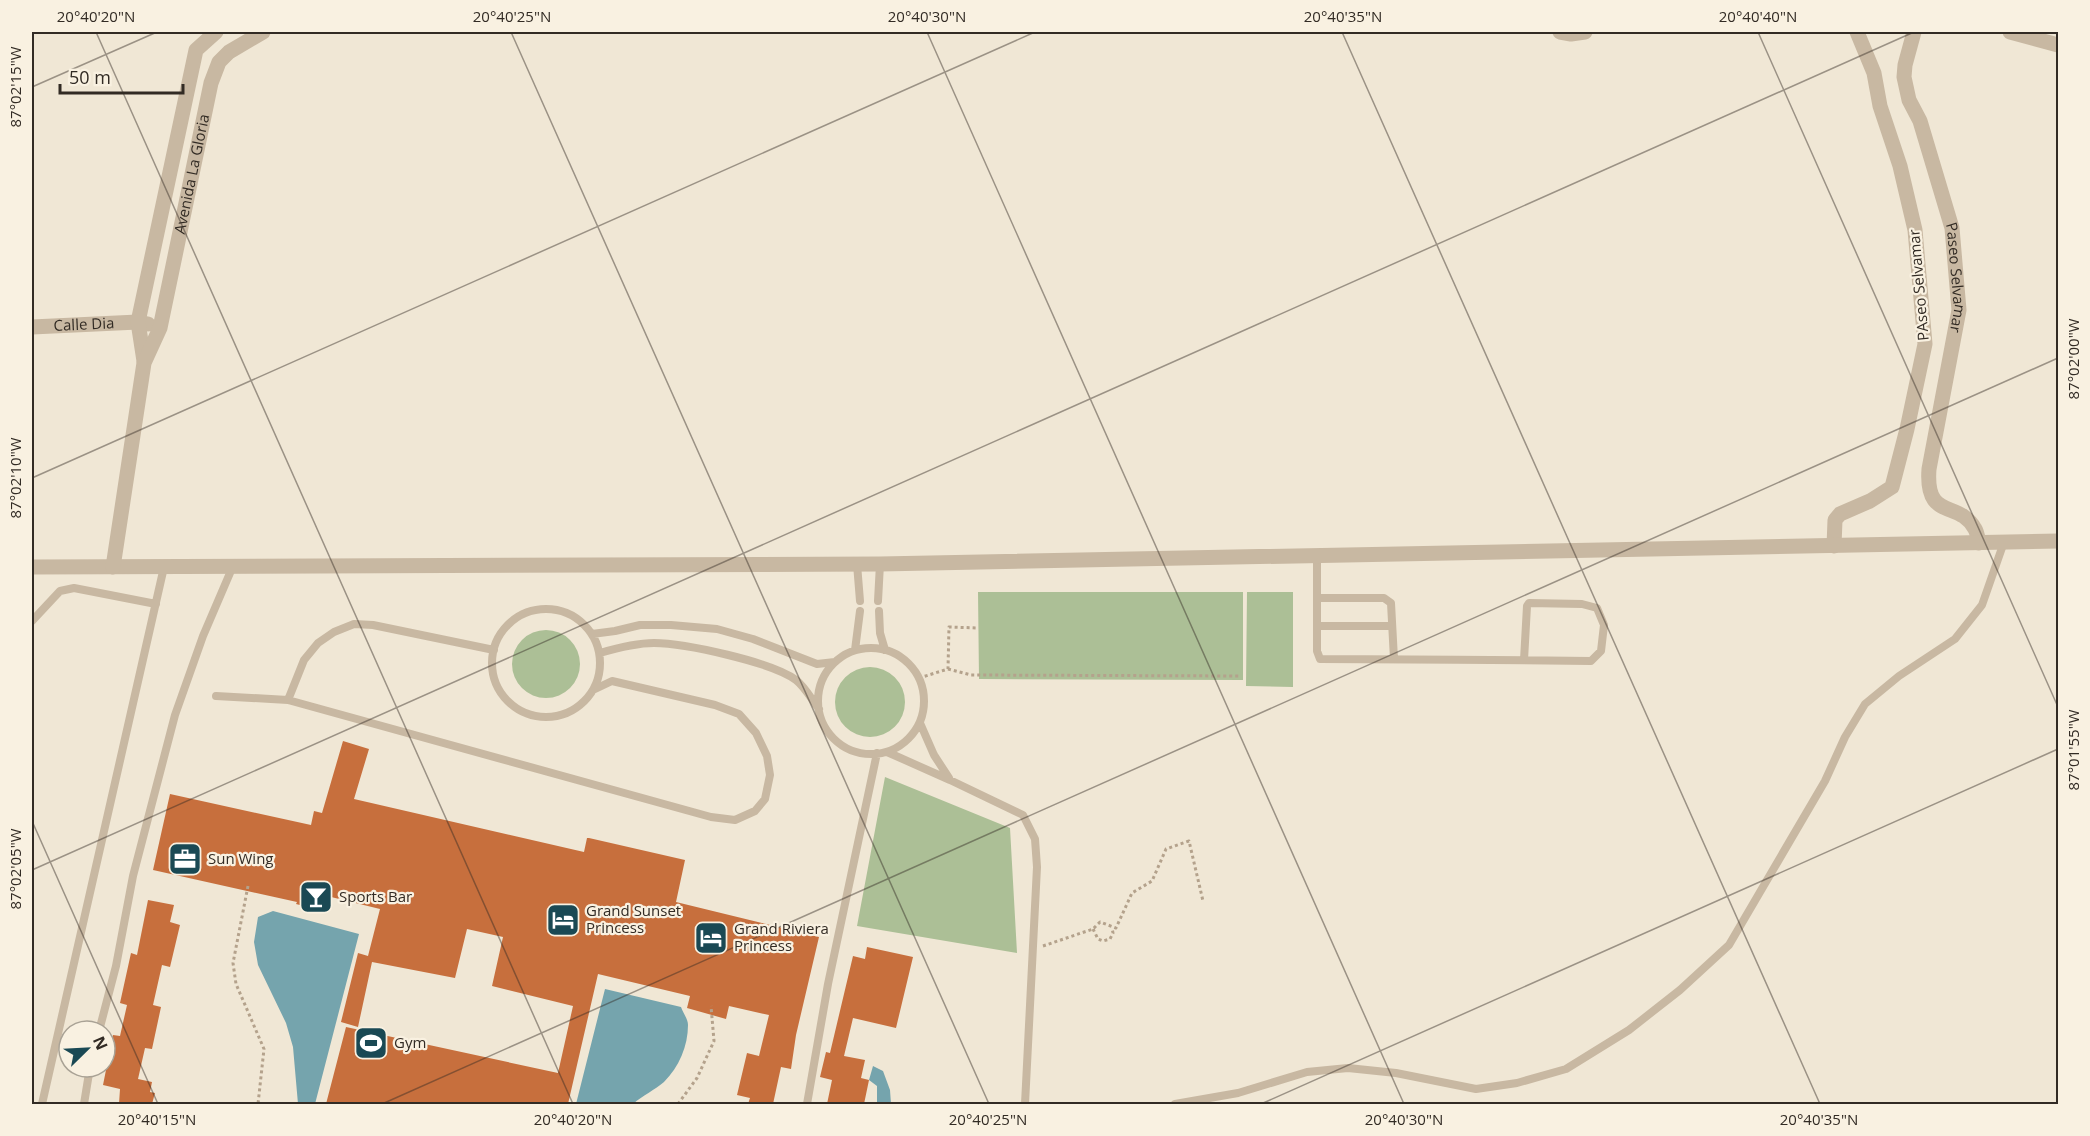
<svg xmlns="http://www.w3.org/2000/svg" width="2090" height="1136" font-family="'Open Sans',sans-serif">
<rect width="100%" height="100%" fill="#f0e7d5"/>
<path fill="#acbf96" d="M978 592H1243V680L979 679Z
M1247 592H1293V687L1246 686Z
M512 664a34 34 0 1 1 68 0a34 34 0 1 1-68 0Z
M835 702a35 35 0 1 1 70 0a35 35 0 1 1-70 0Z
M885 777 1010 828 1017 953 857 926Z"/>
<path fill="#75a4ad" d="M273 911 359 934 315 1104H298L293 1047 286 1023 258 965 254 942 258 917Z
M605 989 681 1007C683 1013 688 1019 688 1025 688 1046 679 1067 664 1082 655 1090 643 1095 633 1104H576Z
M873 1066 883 1071 890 1090 891 1104H877V1086L869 1080Z"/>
<path fill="#c76f3d" d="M343 741 369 749 354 799 584 852 587 838H589L685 860 676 902 819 937 796 1035 791 1069 781 1067 773 1104H748L750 1098 737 1095 747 1053 759 1056 769 1015 729 1006 726 1019 687 1008 690 996 598 974 568 1104H326L346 1027 558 1073 573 1006 492 986 503 937 467 929 455 978 372 962 358 1027 341 1022 358 953 368 956 380 909 327 896 323 911 296 904 297 902 153 870 170 794 311 825 314 811 322 813Z
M148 900 174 905 170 922 180 925 170 967 162 965 153 1005 161 1007 152 1049 145 1048 138 1079 152 1082 150 1092 155 1093 152 1104H119L120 1089 103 1085 113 1035 120 1036 127 1005 120 1003 131 953 137 955Z
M867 947 913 957 896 1028 853 1018 844 1056 865 1060 861 1078 869 1080 864 1104H827L832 1080 820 1077 826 1052 830 1053 853 956 865 959Z"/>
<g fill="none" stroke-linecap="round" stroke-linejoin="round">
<path stroke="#b4a28c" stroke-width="3" stroke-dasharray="3 3" stroke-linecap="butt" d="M948 669 971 675 1239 676
M919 678 948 669 949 627 978 628
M248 886 233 963 236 984 264 1049 258 1104
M1093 929 1098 939 1103 941 1110 939 1113 933 1112 928
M1043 946 1093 929 1100 922 1116 928 1132 893 1152 881 1166 849 1189 841 1203 901
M678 1104 697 1078 714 1041 711 1006"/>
<path stroke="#c8b8a2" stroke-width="8" d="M1317 556V651L1320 659C1410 659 1501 660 1591 661L1601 651 1604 625 1597 608 1582 604 1529 603 1527 606 1524 660
M857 564 860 601
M1317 598H1384L1391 603 1394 659
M878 601 880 564
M492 663a54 54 0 1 1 108 0a54 54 0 1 1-108 0Z
M879 611 880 633 885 650
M32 621 60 591 74 588 156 604
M1317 626H1392
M592 634 615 631 640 625H671L717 629 753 639 817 664 835 662
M818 701a53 53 0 1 1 106 0a53 53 0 1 1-106 0Z
M855 650 860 611
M600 653C617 648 635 643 654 643 684 643 772 662 796 680 805 687 812 700 819 709
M216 696 288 700 711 817 735 820 755 811 765 799 770 775 767 756 756 733 739 714 715 705 612 681 593 690
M288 700 304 660 318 643 334 632 354 624 373 625 494 650
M920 723 934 755 949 778
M887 752 950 780 1023 815 1035 839 1037 867 1025 1104
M99 1031 116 966 133 876 175 715 203 636 233 566
M42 1104 164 567
M84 1104 90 1067
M807 1104 828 984 877 753
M1175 1104 1238 1093 1307 1072 1348 1068 1396 1073 1476 1089 1517 1083 1566 1069 1629 1030 1680 990 1729 945 1825 781 1845 737 1865 704 1899 676 1955 639 1982 605 2004 542"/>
<g stroke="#c8b8a2" stroke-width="15">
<path d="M1560 32 1571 34 1585 32"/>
<path id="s1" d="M1914 32 1905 65 1904 77 1909 100 1920 121 1952 228 1959 310 1929 469C1925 522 1959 499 1975 529 1977 532 1978 538 1979 543"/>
<path d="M2010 32 2058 45"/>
<path id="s2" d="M32 327 138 322 148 324"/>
<path d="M144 361 138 322 196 50 216 32"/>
<path d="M1834 546 1835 520 1840 514 1870 501 1892 487 1907 429 1925 344 1915 230 1900 166 1880 106 1874 73 1857 32"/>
<path d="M32 567 880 564 2058 541"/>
<path id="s3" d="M113 567 144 363 160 328 211 83 219 62 229 52 263 32"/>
</g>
</g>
<path fill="none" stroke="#322b24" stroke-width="1.5" stroke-opacity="0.45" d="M96 32 573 1104M511 32 989 1104M927 32 1404 1104M1342 32 1820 1104M1758 32 2058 707M32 87 157 32M32 478 1035 32M32 821 158 1104M32 870 1914 32M382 1104 2058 358M1261 1104 2058 749"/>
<defs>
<g id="office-square" transform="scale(1.725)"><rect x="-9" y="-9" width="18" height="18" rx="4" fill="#1a4954" stroke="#f9f1e1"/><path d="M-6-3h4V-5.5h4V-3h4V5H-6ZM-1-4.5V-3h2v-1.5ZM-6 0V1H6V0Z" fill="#fff"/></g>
<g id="bar-square" transform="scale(1.725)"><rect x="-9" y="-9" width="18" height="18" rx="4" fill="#1a4954" stroke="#f9f1e1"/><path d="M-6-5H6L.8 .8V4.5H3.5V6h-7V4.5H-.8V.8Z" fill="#fff"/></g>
<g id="hotel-square" transform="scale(1.725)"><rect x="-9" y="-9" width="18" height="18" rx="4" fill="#1a4954" stroke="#f9f1e1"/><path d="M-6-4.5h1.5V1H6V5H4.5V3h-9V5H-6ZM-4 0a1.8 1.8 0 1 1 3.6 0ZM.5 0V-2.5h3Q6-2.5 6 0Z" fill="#fff"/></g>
<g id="stadium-square" transform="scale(1.725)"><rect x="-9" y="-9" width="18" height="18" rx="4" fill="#1a4954" stroke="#f9f1e1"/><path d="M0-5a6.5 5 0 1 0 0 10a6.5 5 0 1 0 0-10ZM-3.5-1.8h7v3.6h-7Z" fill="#fff"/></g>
</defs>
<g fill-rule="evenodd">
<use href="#office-square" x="185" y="859"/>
<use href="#bar-square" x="316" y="897"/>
<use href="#hotel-square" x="563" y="920"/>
<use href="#hotel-square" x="711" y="938"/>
<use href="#stadium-square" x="371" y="1043"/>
</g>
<g text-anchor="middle" stroke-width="4.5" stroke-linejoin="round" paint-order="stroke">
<g font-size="15" fill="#322b24" stroke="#f9f1e1">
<text dy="5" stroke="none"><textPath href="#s3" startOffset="402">Avenida La Gloria</textPath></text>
<text dy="5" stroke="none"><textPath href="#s1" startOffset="255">Paseo Selvamar</textPath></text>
<text transform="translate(1919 285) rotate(-95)" y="5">PAseo Selvamar</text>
<text dy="5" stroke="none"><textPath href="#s2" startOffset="52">Calle Dia</textPath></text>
</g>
<g font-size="15" fill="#322b24" stroke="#f9f1e1" text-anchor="start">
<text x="208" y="864">Sun Wing</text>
<text x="339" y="902">Sports Bar</text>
<text x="586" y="916">Grand Sunset<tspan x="586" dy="17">Princess</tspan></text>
<text x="734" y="934">Grand Riviera<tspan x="734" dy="17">Princess</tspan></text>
<text x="394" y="1048">Gym</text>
</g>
</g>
<rect width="2090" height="1136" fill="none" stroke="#f9f1e1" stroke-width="66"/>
<g transform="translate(87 1049) rotate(66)"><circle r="28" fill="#f9f1e1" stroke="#a9a295" stroke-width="1.5"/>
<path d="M0-4.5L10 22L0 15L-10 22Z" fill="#1a4954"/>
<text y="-9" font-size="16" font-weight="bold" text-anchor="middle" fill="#322b24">N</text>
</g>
<path d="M60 84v9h123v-9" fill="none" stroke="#322b24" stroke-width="3"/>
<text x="69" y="84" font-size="18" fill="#322b24" stroke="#f9f1e1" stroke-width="4.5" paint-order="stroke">50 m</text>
<rect x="33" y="33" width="2024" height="1070" fill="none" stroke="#322b24" stroke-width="2"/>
<g font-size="15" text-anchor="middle" fill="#322b24">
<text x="96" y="22">20°40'20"N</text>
<text x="512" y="22">20°40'25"N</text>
<text x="927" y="22">20°40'30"N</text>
<text x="1343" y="22">20°40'35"N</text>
<text x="1758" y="22">20°40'40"N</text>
<text transform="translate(16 87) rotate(-90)" y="5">87°02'15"W</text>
<text transform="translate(2074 359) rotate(-90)" y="5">87°02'00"W</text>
<text transform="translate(16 478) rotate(-90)" y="5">87°02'10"W</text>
<text transform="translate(2074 750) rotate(-90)" y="5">87°01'55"W</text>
<text transform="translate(16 869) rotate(-90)" y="5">87°02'05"W</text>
<text x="157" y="1125">20°40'15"N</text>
<text x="573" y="1125">20°40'20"N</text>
<text x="988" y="1125">20°40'25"N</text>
<text x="1404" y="1125">20°40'30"N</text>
<text x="1819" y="1125">20°40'35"N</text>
</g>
</svg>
